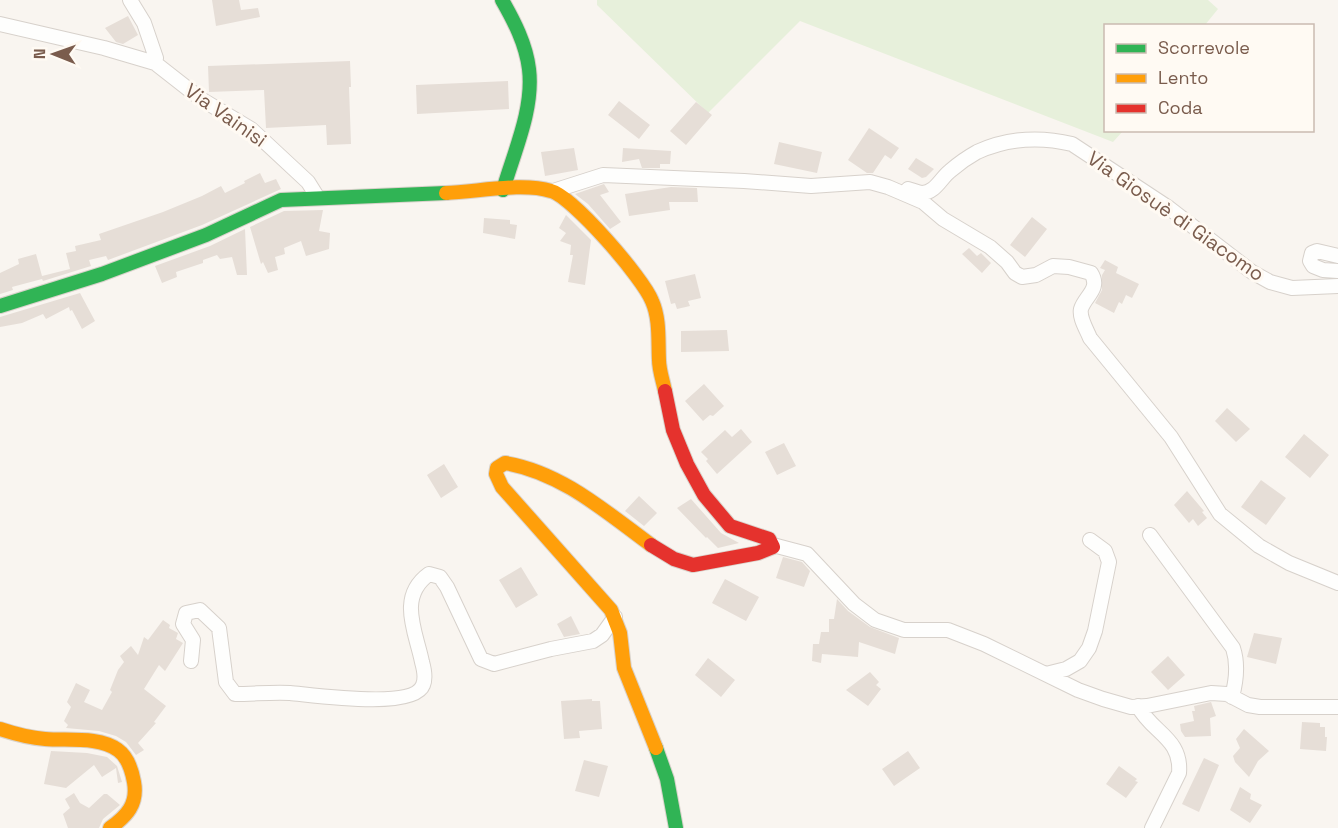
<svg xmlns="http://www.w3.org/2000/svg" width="1338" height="828" font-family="'Space Grotesk',sans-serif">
<rect width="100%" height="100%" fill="#f9f5f0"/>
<path fill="#e7f0db" d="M597 0H1208L1218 9 1205 25 1106 26V130L1123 131 1113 142 800 21 708 113 597 5Z"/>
<path fill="#e6ded7" d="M212 0H239L241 10 258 8 260 17 216 26Z
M128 16 138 35 123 44 116 42 105 28Z
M350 61 351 87H349L351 144 327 145 326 125 266 128 264 90 209 92 208 66Z
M508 81 509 109 417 114 416 85Z
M619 101 650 125 639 139 608 115Z
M696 102 712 115 686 145 670 131Z
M869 128 899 148 891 159 885 155 873 173H867L848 160Z
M779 142 822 152 817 173 774 164Z
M574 148 578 170 545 176 541 152Z
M623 148 671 151 670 164H660V168H642L639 159 622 162Z
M916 158 934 169 926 177 922 178 908 169Z
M260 173 265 183 276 179 281 189 202 225 108 260 106 256 89 260 91 266 43 281 42 279 12 287 13 290 0 294V273L19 264 18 259 36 254 42 276 70 269 66 253 76 251 75 246 101 240 99 234 163 212 202 196 221 186 225 193 245 183 244 181Z
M604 184 609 192 600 195 621 222 610 229 588 204 575 194Z
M671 187 697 188 698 202H669L670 210 629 216 625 194Z
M323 210 319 231 330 233 329 249 306 256 301 241 284 248 285 254 275 257 278 270 268 273 263 262 261 264 250 227 284 211Z
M566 215 591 240 585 285 568 282 573 255H570L571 245 560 241 566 233 559 228Z
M1032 217 1047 229 1025 257 1010 245Z
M484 218 510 220V224L517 225 515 239 483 233Z
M245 229 247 275H237L232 257 220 259 217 255 203 260V263L176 272 177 277 162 283 155 266 210 246Z
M969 248 977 256 981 253 991 263 982 273 962 254Z
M1105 260 1118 267 1116 273 1139 284 1132 298 1126 295 1122 304 1119 302 1114 313 1095 303 1102 290V275L1105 270 1100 268Z
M695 274 701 298 688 301 690 306 677 309 675 303 671 304 665 281Z
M80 293 95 321 82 329 72 310 70 311 69 307 46 319 43 314 22 323 0 327V317Z
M727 330 729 351 681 352V331Z
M704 384 724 406 713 416 710 415 703 421 685 401Z
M1227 408 1250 429 1236 442 1215 421Z
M741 429 752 442 717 474 706 461 708 459 701 452 725 430 732 437Z
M1304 434 1329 455 1310 478 1285 457Z
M784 443 796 466 777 475 765 452Z
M444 464 458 487 441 498 427 475Z
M1261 480 1286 498 1266 525 1241 507Z
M1187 491 1204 511 1202 512 1207 518 1198 526 1193 519 1189 523 1174 505Z
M639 496 657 513 644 526 625 511Z
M691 499 721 533 739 543 718 548 707 537 706 538 677 508Z
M783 557 802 562 810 571 804 587 776 578Z
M521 567 538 595 516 608 499 580Z
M725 579 759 597 746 621 712 603Z
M837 599 848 611 870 627 899 638 895 654 859 642 858 657 822 654 821 663 812 661 813 644H819L821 632H829V619H834Z
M571 616 580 634 564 637 557 624Z
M163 620 170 625 169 628 178 633 176 639 183 643 165 671 159 665 144 689 166 706 154 722 156 723 138 743 144 750 136 755 126 742 116 736 99 731 66 728 68 725 64 721 71 707 67 702 76 683 90 690 84 702 102 710 112 692 110 690 118 670 124 662 120 656 131 646 138 655 144 637 148 640Z
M1254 633 1282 638 1276 664 1247 657Z
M1168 656 1185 675 1168 690 1151 672Z
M708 658 735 680 721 697 695 675Z
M870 672 879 682 876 685 881 689 868 706 846 690Z
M592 699V701H600L602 729 579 731 580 738 564 739 561 701Z
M1211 702 1216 716 1210 718 1211 736 1185 737 1181 731 1180 724 1194 721 1192 711H1195L1194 706Z
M1302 722 1320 723V727H1325V737H1327L1326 751 1300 749Z
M1244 729 1269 751 1258 761 1249 777 1235 762 1233 756 1240 748 1236 739Z
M51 751 87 753 107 757 117 766 122 782 118 783 116 768 102 777 94 765 66 788 44 784Z
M908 751 920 768 894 786 882 769Z
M1204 758 1219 765 1199 812 1182 804Z
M584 760 608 766 599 797 575 791Z
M1119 766 1137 779 1135 781 1138 782 1126 798 1106 784Z
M1240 787 1251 794 1250 799 1262 805 1250 823 1230 810Z
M74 793 80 803 89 808 104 794H107L120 805 103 819 99 828H68L63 814 70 808 65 799Z"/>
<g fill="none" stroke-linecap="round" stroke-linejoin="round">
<g stroke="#d7d1cb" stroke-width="16">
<path id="street" d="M130 0 144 23 156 58 155 63
M0 24 104 48 155 63 201 99 251 129 308 182 318 198
M908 189C912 190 917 192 922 193 935 193 941 178 950 171 958 164 968 157 977 152 1008 138 1039 136 1072 144L1169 208 1252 272 1270 282 1292 288 1338 286
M553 191 603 175 744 181 811 186 870 182 888 187 923 202 943 219 990 247 1007 262 1015 273 1022 277 1036 275 1053 266 1069 267 1091 273C1101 289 1085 296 1081 309 1079 318 1087 330 1090 338L1171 437 1220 514 1259 546 1289 563 1338 583
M1338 256 1317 251 1312 253 1310 261 1313 266 1323 270 1338 271
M1150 535 1233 648C1238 663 1236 682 1232 697
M773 545 807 554 854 604 875 620 904 630H948L984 644 1078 690 1103 699 1131 707 1147 706 1211 693 1227 694 1248 705 1260 707H1338
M191 661 193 640 183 624 186 613 200 610 219 628 226 682 235 694C253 694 272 692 290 693 313 695 414 710 423 685 426 678 424 669 422 662 416 632 397 597 429 574L440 577 447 587 481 659 494 664 551 649 593 641 602 635 615 617
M1046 674 1066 669 1080 661 1089 648 1095 631 1109 562 1105 551 1090 540
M1138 706C1152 733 1182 738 1179 773L1152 828"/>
</g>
<g stroke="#d9d2cb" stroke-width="16">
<path id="fast" d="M502 0C514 21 526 44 529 69 534 109 514 152 503 190
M0 306 102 274 206 235 281 200 446 193
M656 748 667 779 676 828"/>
</g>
<g stroke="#d9d2cb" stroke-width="16">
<path id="slow" d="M446 193C477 192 522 182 551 191 573 197 643 278 652 301 660 319 658 340 659 360 659 370 663 381 665 391
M651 545C606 512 561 472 505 463L497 468 496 474 502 487 611 610 620 633 624 668 656 748
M0 729C15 734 30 738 45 739 67 741 99 736 118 750 128 757 132 771 134 782 138 804 127 816 110 828"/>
</g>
<g stroke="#d9d2cb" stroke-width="16">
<path id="jam" d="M651 545 674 559 693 565 758 553 773 547 769 539 730 526 704 495 687 464 673 430 665 391"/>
</g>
<use href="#street" stroke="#fefefd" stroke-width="14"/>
<use href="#fast" stroke="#30b455" stroke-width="14"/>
<use href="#slow" stroke="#ff9f0a" stroke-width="14"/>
<use href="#jam" stroke="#e5322d" stroke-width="14"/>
</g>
<g text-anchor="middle" stroke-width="6" stroke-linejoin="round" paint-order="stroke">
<g font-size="20" fill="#7a5c4d" stroke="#fffaf3">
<text transform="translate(226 115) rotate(35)" y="7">Via Vainisi</text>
<text transform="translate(1176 216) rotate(35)" y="7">Via Giosuè di Giacomo</text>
</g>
</g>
<rect x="1104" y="24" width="210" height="108" fill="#fffaf3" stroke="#cabbb1" stroke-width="1.5"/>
<rect x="1116" y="44" width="30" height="9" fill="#30b455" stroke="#cabbb1" stroke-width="1.5"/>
<text x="1158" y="54" font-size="18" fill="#7a5c4d">Scorrevole</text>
<rect x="1116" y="74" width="30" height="9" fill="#ff9f0a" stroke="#cabbb1" stroke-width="1.5"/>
<text x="1158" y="84" font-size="18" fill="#7a5c4d">Lento</text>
<rect x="1116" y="104" width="30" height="9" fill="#e5322d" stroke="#cabbb1" stroke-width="1.5"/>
<text x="1158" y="114" font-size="18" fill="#7a5c4d">Coda</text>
<g transform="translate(54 54) rotate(271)" stroke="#fffaf3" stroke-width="4.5" paint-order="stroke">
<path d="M0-4.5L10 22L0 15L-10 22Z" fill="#7a5c4d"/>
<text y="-9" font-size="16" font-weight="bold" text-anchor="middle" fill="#7a5c4d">N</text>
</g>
</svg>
